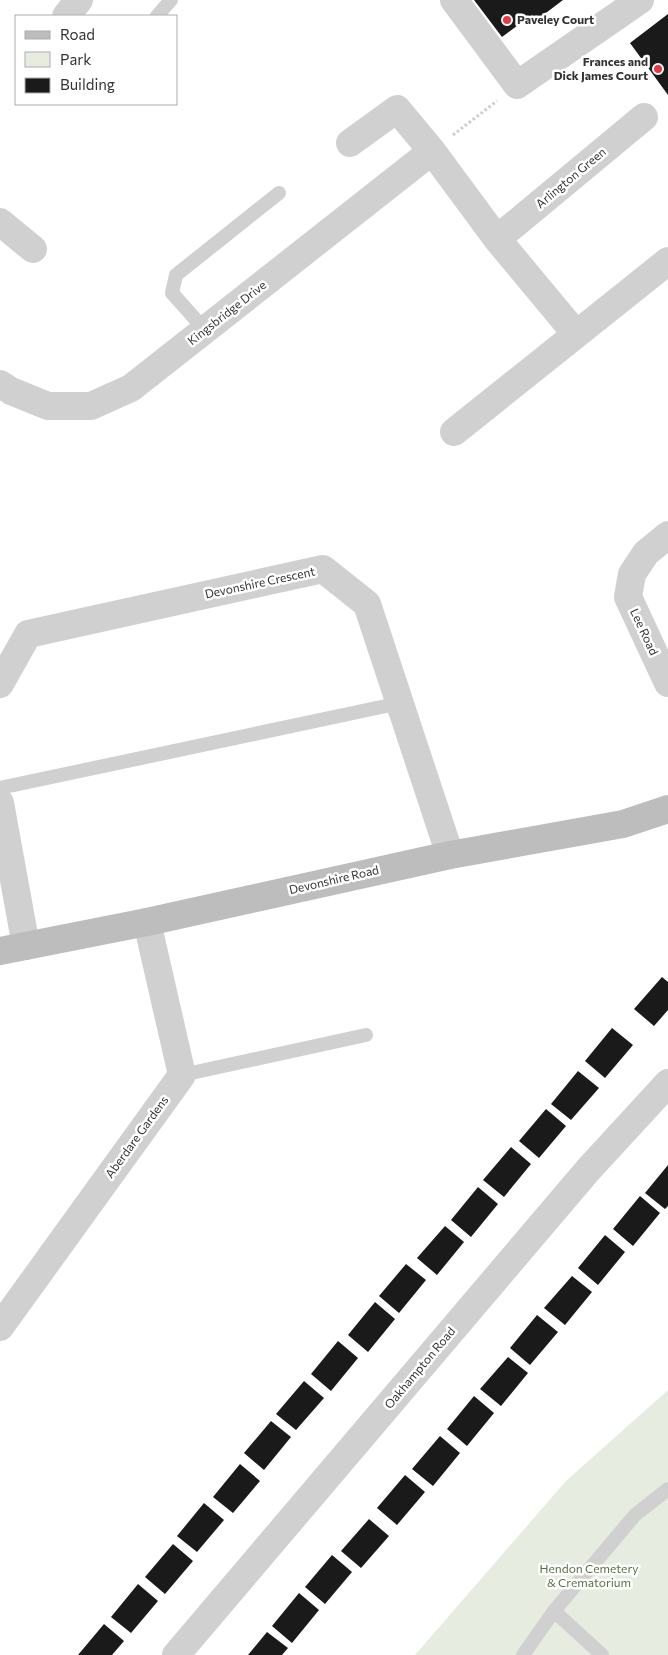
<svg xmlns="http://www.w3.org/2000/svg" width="668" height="1655" font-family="Commissioner,sans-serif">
<rect width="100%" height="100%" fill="#fff"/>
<path fill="#e6ecdf" d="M668 1390V1655H415L566 1481Z"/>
<path fill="#1a1a1a" d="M474 0H563L534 22 529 17 502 37Z
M668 14V95L630 43Z
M662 977 668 982V1010L654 1026 634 1009Z
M612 1028 633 1045 605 1078 585 1061Z
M578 1071 599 1088 571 1120 551 1104Z
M546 1109 566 1126 539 1158 519 1141Z
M511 1147 531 1164 504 1197 483 1180Z
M668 1165V1206L665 1209 645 1193Z
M478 1187 498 1204 471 1237 451 1220Z
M640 1196 660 1213 633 1246 613 1229Z
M445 1226 464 1242 437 1275 417 1258Z
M605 1235 625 1252 598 1285 578 1268Z
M406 1264 426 1280 399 1313 379 1296Z
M572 1276 592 1292 565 1325 544 1308Z
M375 1302 395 1319 368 1352 348 1335Z
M537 1315 558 1332 530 1365 510 1348Z
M338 1341 358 1358 331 1391 311 1374Z
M508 1357 528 1373 501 1406 480 1389Z
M304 1381 324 1398 296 1430 276 1414Z
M474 1396 494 1413 467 1446 447 1429Z
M271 1421 291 1437 264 1470 244 1453Z
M440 1436 460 1453 433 1486 412 1469Z
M240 1464 260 1481 233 1513 213 1497Z
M405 1475 425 1492 397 1525 377 1508Z
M204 1503 224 1520 197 1552 177 1536Z
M369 1519 389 1536 361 1568 341 1551Z
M173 1544 193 1561 165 1594 145 1577Z
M332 1555 352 1572 325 1604 305 1587Z
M138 1584 158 1601 131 1633 111 1617Z
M299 1593 319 1610 292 1643 272 1626Z
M104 1624 124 1641 112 1655H78Z
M267 1632 288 1648 282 1655H248Z"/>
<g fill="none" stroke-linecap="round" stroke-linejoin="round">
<path stroke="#cdcdcd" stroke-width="3" stroke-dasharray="2.5 2.5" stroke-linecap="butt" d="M453 135 497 101"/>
<path stroke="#d0d0d0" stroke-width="14" d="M157 16 171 0
M205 330 172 293 176 275 279 193
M0 788 400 703
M182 1075 366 1035
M554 1611 635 1515 668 1489
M523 1655 554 1611 602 1655"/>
<path stroke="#d0d0d0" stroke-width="28" d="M454 0 517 85 640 0
M66 16 79 0
M350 143 397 109 432 151 497 239 576 334
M0 222 33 249
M497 239 644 117
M0 384 11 391 48 406H91L131 388 432 151
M454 432 668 261
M668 535 646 553 632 574 628 597 668 683
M0 684 28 634 323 569 367 604 450 855
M0 803 26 946
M0 1327 182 1075 147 922
M176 1655 588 1170 668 1083"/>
<path stroke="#bdbdbd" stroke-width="28" d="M0 951 147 922 450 855 623 824 668 809"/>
</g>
<g fill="#e63946" stroke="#fff" stroke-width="2">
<circle cx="507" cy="20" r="5"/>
<circle cx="658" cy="69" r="5"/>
</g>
<g text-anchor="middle" stroke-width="5" stroke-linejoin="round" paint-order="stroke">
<g font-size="12" font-weight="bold" fill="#333" stroke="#fff" text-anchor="start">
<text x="517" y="24">Paveley Court</text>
<text x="648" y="66" text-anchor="end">Frances and<tspan x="648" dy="14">Dick James Court</tspan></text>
</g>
<g font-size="12" fill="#333" stroke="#fff">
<text transform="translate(571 178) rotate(-40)" y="4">Arlington Green</text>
<text transform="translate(227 313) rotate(-38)" y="4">Kingsbridge Drive</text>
<text transform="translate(260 583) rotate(-12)" y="4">Devonshire Crescent</text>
<text transform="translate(644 632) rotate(65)" y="4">Lee Road</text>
<text transform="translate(334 880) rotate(-13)" y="4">Devonshire Road</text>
<text transform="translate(137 1137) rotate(-54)" y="4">Aberdare Gardens</text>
<text transform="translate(420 1368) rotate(-50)" y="4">Oakhampton Road</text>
</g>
<g font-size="12" fill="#56703f" stroke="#fff">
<text x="589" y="1573">Hendon Cemetery<tspan x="589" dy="14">&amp; Crematorium</tspan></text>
</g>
</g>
<rect x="15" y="15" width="162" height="90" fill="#ffffff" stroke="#adadad"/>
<rect x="25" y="31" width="25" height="8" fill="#bdbdbd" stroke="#adadad"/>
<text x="60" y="40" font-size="15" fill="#333333">Road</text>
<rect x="25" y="52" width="25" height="15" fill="#e6ecdf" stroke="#adadad"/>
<text x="60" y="65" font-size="15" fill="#333333">Park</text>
<rect x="25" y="78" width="25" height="15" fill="#1a1a1a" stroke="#adadad"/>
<text x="60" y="90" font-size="15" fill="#333333">Building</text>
</svg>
